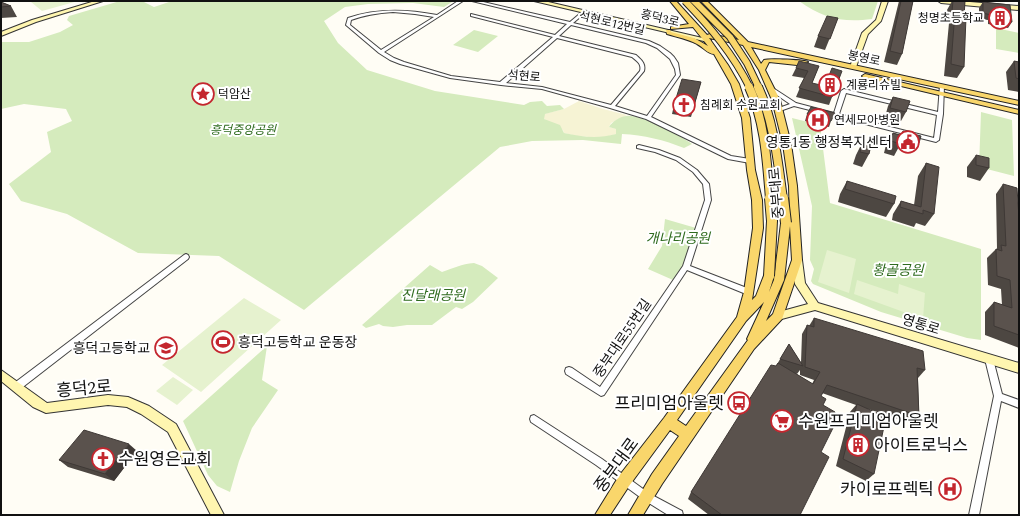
<svg xmlns="http://www.w3.org/2000/svg" width="1020" height="516" font-family="Spectral,'Noto Sans KR',serif">
<rect width="100%" height="100%" fill="#fffdf5"/>
<path fill="#f6f3d4" d="M579 101 603 109 627 115 611 123 609 127 616 129V134L602 138 577 136 564 133 563 130 544 119V114L564 109Z"/>
<path fill="#d5ebbd" d="M120 1H142L154 7 172 1H447L452 2 444 7 413 3 368 4 345 7 324 21 338 43 367 70 435 91 524 105 530 102 542 101 547 106 560 105 564 109 545 114 544 119 560 125 564 133C582 137 598 139 616 134V129L609 127C612 122 620 116 627 116 640 114 681 136 692 144L684 148C664 140 644 135 622 134L621 144 583 140 532 141 500 147 304 310 219 256 138 253 67 214 21 201 9 184 51 152 47 132 72 121 66 109 24 104 1 109V42H29L60 32 73 25 67 20 69 16Z
M799 1H878L872 19C842 23 823 18 799 1Z
M996 28 1019 33V53L996 49Z
M474 30 498 36 478 52 453 45Z
M981 112 1012 120 1014 176 979 167Z
M792 118 820 125 830 203 981 249V340L967 338 881 312 813 284 811 281 814 269 810 260 812 206Z
M665 219 696 228 683 266 673 280 648 269 662 246Z
M474 263 482 266 498 278 473 302 462 309 456 307 432 325H407L393 327 383 326 379 324 366 328 362 325 430 265 442 272C454 268 461 264 474 263Z
M267 346 262 380 278 390 252 428 239 461 230 492 217 486 208 475 183 421Z"/>
<path fill="#e6f2cf" d="M35 1H78L42 11 31 2Z
M827 250 856 259 849 293 818 282Z
M857 280 898 294 899 284 925 293 923 319 854 294Z
M244 298 281 320 201 392 162 365Z
M173 377 193 390 177 405 156 391Z"/>
<g fill="none" stroke-linecap="round" stroke-linejoin="round">
<g stroke="#444" stroke-width="2">
<path id="street" d="M458 1H463L384 52 394 58 404 62 451 76 500 82 553 37 471 16V14L555 35 567 24 472 1H479L570 22 583 11H585V13L573 23 649 41 660 46 670 53 674 57 678 63 680 75 651 117 731 156 750 159 753 161 750 163 728 159 646 119 610 108 542 89 501 85 450 78 400 64 390 60 379 53 346 25 348 18C377 8 406 9 437 15ZM393 12 415 14 434 17 381 50 350 25 351 20C365 15 378 13 393 12ZM571 25 646 43 657 48 670 59 675 69 676 75 647 116 615 106 644 71C646 63 641 60 636 55L559 36ZM557 38 632 57C637 61 642 64 640 71L611 105 542 87 506 83Z
M940 85 944 86 943 114 939 140 936 142 794 106 780 111H776V109L790 104 768 89 773 88 796 103 834 113 841 91 844 89 938 112ZM846 93 937 115 934 138 839 114Z
M639 145 659 150 680 158 697 170 709 184 711 200 690 266 752 290 753 292 752 294H746L687 270 604 395 601 396 566 374 565 371 566 368 569 367 572 368 600 387 683 266 705 200 703 184 693 172 676 160 655 152 637 148V146Z
M186 254 188 255 189 257 188 259 19 390 16 391 13 390 12 387 13 384 184 255Z
M989 356 992 357 993 359 1002 394 1019 400V408L1001 401 979 515H969L994 396 985 359 986 357Z
M534 415 602 459 650 494 682 511 683 515H668L644 500 596 465 531 422 530 419 531 416Z"/>
</g>
<g stroke="#333" stroke-width="2">
<path id="secondary" d="M95 1H103L36 22 1 36V32L32 20Z
M534 1H544L711 40 708 42Z
M882 1H888L881 21 868 34 856 67 851 68 850 67 862 33 876 20Z
M938 1H958L1019 6V10L941 3Z
M797 257 802 260 805 283 818 303 1019 363V373L815 310 778 320 775 319 773 316 775 313 808 304 795 284 792 260Z
M1 370 47 403 108 395 128 397 149 406 176 424 224 515H211L168 432 141 414 127 407 108 405 46 413 33 407 1 381Z"/>
</g>
<g stroke="#222" stroke-width="2">
<path id="primary" d="M670 1H676L707 35 710 34 739 40 701 1H707L748 42 1019 101V105L751 47 761 64 764 60C769 58 806 60 808 62L797 65 769 62 765 70 780 100 791 144 797 186 802 260 782 319 754 349 662 484 643 515H628L652 474 679 436 670 430 629 486 610 515H595L619 476 664 418 737 317 744 292 753 228 752 200 747 170 742 118 731 84 714 54C708 54 703 47 697 44 688 39 677 37 667 34L666 30H670L671 32 694 38 708 46 693 27 671 29V27L689 24ZM709 38 743 45 759 70 772 100 783 144 789 186 790 222 786 220 781 223 774 280 769 292 774 276 773 273H765L756 296 752 300 763 228 762 200 755 170 750 118 739 84 728 65ZM790 226 792 260 773 314 766 321 784 280ZM764 302 747 339 748 340 686 426 677 420 746 321Z
M865 74 1019 110V114L863 77 862 76Z"/>
</g>
<use href="#street" fill="#fff" fill-rule="evenodd"/>
<use href="#secondary" fill="#fff6b0" fill-rule="evenodd"/>
<use href="#primary" fill="#f9d66b" fill-rule="evenodd"/>
<g stroke="#222" stroke-width="8" stroke-linecap="butt">
<path id="primary-bridge-far2" d="M685 1C711 28 733 54 750 88
M694 1 730 37 747 63 759 88"/>
</g>
<g stroke="#222" stroke-width="10" stroke-linecap="butt">
<path id="primary-bridge-far1" d="M749 87C765 121 767 163 770 199
M758 87C774 121 778 163 783 199"/>
</g>
<g stroke="#222" stroke-width="12" stroke-linecap="butt">
<path id="primary-bridge" d="M783 198 786 223
M769 276 772 221 770 198"/>
</g>
<use href="#primary-bridge-far2" stroke="#f9d66b" stroke-width="6"/>
<use href="#primary-bridge-far1" stroke="#f9d66b" stroke-width="8"/>
<use href="#primary-bridge" stroke="#f9d66b" stroke-width="10"/>
</g>
<path fill="#4d4742" fill-rule="evenodd" d="M899 1H913L902 54 897 65 884 62Z
M952 1H965L964 67 957 78 944 76 949 23 946 22 947 10Z
M1 2 11 6 17 17 1 18Z
M983 2 1012 22 1008 28 988 24V20L979 19V8Z
M838 18 825 50 814 47 818 36Z
M1014 61 1019 62V92L1008 90 1006 72Z
M819 66 812 83 832 97 829 105 796 97 804 78 792 76 796 68Z
M701 82 691 117 672 114 674 105Z
M893 97 906 112 901 121 885 117 888 106Z
M807 114 831 121 829 127 805 121Z
M1019 123V154L1018 125Z
M903 131 919 143 917 148 901 143 894 156 884 153 886 145 893 133 901 135Z
M862 143 869 154 862 167 853 164 856 155Z
M976 155 989 168 980 181 967 177V167Z
M926 163 934 214 925 226 916 223 914 227 892 220 893 214 901 201 914 205 918 176Z
M847 181 894 204 886 217 838 202 840 194Z
M1003 184 1019 218V348L985 335V312L994 302 1002 305 1001 289 988 285 987 258 996 249H997L996 194Z
M814 318 925 370 918 378 919 416 911 423 868 409 874 474 866 481 836 466 850 412 856 405 822 393 821 396 823 405 830 424 800 515H709L688 499 691 492 776 366 789 344 801 363 802 334 807 325 809 326ZM800 370V375L814 380 812 384 795 373 797 374Z
M137 451 114 481 68 467 59 460Z"/>
<path fill="#3f3936" d="M129 444 137 451 114 481 105 474Z"/>
<path fill="#5a524d" stroke="#3f3936" d="M901 1H913L902 54 890 51Z
M953 1H965L964 17H966L964 67 951 64 955 12 952 11Z
M1 2 11 6 1 7Z
M983 2 1010 5 1012 22 992 18 991 15 983 13Z
M827 16 838 18 830 39 818 36Z
M799 61 819 66 812 83 825 86 832 68 842 71 832 97 799 88 808 71 796 68Z
M1014 61 1019 62V79L1016 78Z
M682 79 701 82 693 109 674 105Z
M893 97 910 101 906 112 890 108Z
M811 107 835 113 831 121 807 114Z
M903 131 921 136 919 143 902 139 903 136 902 135Z
M893 133 903 136 901 144 891 141Z
M862 143 871 145 869 154 860 152Z
M976 155 989 158V168L976 165Z
M926 163 939 167 934 214 923 210V214L900 207 901 201 921 207Z
M847 181 896 196 894 204 845 189Z
M1003 184 1017 188 1019 218V335L994 326V302L1012 308 1010 280 997 276 996 249 1002 251 1001 245 1006 246Z
M814 318 923 351 925 370 917 368 919 416 827 385 821 396 826 399 823 405 835 412 830 424 834 426 821 452 829 457 800 515H722L691 492 771 365 776 366 778 363 813 384 820 372 805 367 807 325 814 327Z
M789 344 803 366 780 359Z
M857 404 886 417 874 474 843 459Z
M84 430 129 444 105 474 59 460Z"/>
<defs>
<g id="building-ring" transform="scale(1.15)"><circle r="9.5" fill="#fff" stroke="#c4262e" stroke-width="1.5"/><path d="M-4-6H4V6H1V3H-1V6H-4ZM-2.5-4.3h1.7v1.8h-1.7ZM.8-4.3h1.7v1.8H.8ZM-2.5-1h1.7V.8h-1.7ZM.8-1h1.7V.8H.8Z" fill="#c4262e"/></g>
<g id="sight-ring" transform="scale(1.15)"><circle r="9.5" fill="#fff" stroke="#c4262e" stroke-width="1.5"/><path d="M0-6L1.8-2.2L6-1.7L2.9 1.2L3.7 5.4L0 3.3L-3.7 5.4L-2.9 1.2L-6-1.7L-1.8-2.2Z" fill="#c4262e"/></g>
<g id="church-ring" transform="scale(1.15)"><circle r="9.5" fill="#fff" stroke="#c4262e" stroke-width="1.5"/><path d="M-1.2-6h2.4v3.5h3.3v2.4h-3.3V6h-2.4V-.1h-3.3v-2.4h3.3Z" fill="#c4262e"/></g>
<g id="hospital-ring" transform="scale(1.15)"><circle r="9.5" fill="#fff" stroke="#c4262e" stroke-width="1.5"/><path d="M-5-5h3v3.5h4V-5h3V5h-3V1.5h-4V5h-3Z" fill="#c4262e"/></g>
<g id="civic-ring" transform="scale(1.15)"><circle r="9.5" fill="#fff" stroke="#c4262e" stroke-width="1.5"/><path d="M-.6-6.5H3V-4.5H.6V-3L4-1V1h2V6H-6V1h2V-1L-.6-3ZM-1.2 2.5V6h2.4V2.5Z" fill="#c4262e"/></g>
<g id="stadium-ring" transform="scale(1.15)"><circle r="9.5" fill="#fff" stroke="#c4262e" stroke-width="1.5"/><path d="M0-5a6.5 5 0 1 0 0 10a6.5 5 0 1 0 0-10ZM-3.5-1.8h7v3.6h-7Z" fill="#c4262e"/></g>
<g id="school-ring" transform="scale(1.15)"><circle r="9.5" fill="#fff" stroke="#c4262e" stroke-width="1.5"/><path d="M0-5L7-2L0 1L-7-2ZM-4 1L0 2.5L4 1V4Q0 6-4 4Z" fill="#c4262e"/></g>
<g id="bus-ring" transform="scale(1.15)"><circle r="9.5" fill="#fff" stroke="#c4262e" stroke-width="1.5"/><path d="M-5-6H5V4H4V6H2V4H-2V6H-4V4H-5ZM-3.5-4V0h7V-4ZM-3.5 1.2v1.5H-2V1.2ZM2 1.2v1.5H3.5V1.2Z" fill="#c4262e"/></g>
<g id="supermarket-ring" transform="scale(1.15)"><circle r="9.5" fill="#fff" stroke="#c4262e" stroke-width="1.5"/><path d="M-6-5.5h2.5l.6 2H6L4.5 2H-2.5L-4.4-4H-6ZM-1.5 3.2a1.3 1.3 0 1 0 .1 0ZM3 3.2a1.3 1.3 0 1 0 .1 0Z" fill="#c4262e"/></g>
</defs>
<g fill-rule="evenodd">
<use href="#building-ring" x="1000" y="18"/>
<use href="#building-ring" x="830" y="85"/>
<use href="#sight-ring" x="203" y="94"/>
<use href="#church-ring" x="684" y="105"/>
<use href="#hospital-ring" x="818" y="120"/>
<use href="#civic-ring" x="908" y="142"/>
<use href="#stadium-ring" x="223" y="342"/>
<use href="#school-ring" x="166" y="348"/>
<use href="#bus-ring" x="739" y="403"/>
<use href="#supermarket-ring" x="782" y="421"/>
<use href="#building-ring" x="858" y="445"/>
<use href="#church-ring" x="103" y="459"/>
<use href="#hospital-ring" x="950" y="489"/>
</g>
<g text-anchor="middle" stroke-width="4" stroke-linejoin="round" paint-order="stroke">
<g font-size="12" fill="#111" stroke="#fff">
<text transform="translate(660 18) rotate(13)" y="4">흥덕3로</text>
<text transform="translate(612 23) rotate(13)" y="4">석현로12번길</text>
<text transform="translate(864 58) rotate(12)" y="4">봉영로</text>
<text transform="translate(524 76) rotate(5)" y="4">석현로</text>
</g>
<g font-size="12" fill="#111" stroke="#fff" text-anchor="start">
<text x="984" y="22" text-anchor="end">청명초등학교</text>
<text x="846" y="89">계룡리슈빌</text>
<text x="218" y="98">덕암산</text>
<text x="700" y="109">침례회 수원교회</text>
<text x="834" y="124">연세모아병원</text>
</g>
<g font-size="12" font-style="italic" fill="#2f6b1f" stroke="#fff">
<text x="243" y="134">흥덕중앙공원</text>
</g>
<g font-size="14" fill="#111" stroke="#fff" text-anchor="end">
<text x="892" y="147">영통1동 행정복지센터</text>
<text x="238" y="347" text-anchor="start">흥덕고등학교 운동장</text>
<text x="150" y="353">흥덕고등학교</text>
</g>
<g font-size="14" fill="#111" stroke="#fff">
<text transform="translate(776 193) rotate(-95)" y="5">중부대로</text>
<text transform="translate(921 324) rotate(17)" y="5">영통로</text>
<text transform="translate(622 338) rotate(-56)" y="5">중부대로55번길</text>
</g>
<g font-size="14" font-style="italic" fill="#2f6b1f" stroke="#fff">
<text x="678" y="243">개나리공원</text>
<text x="898" y="275">황골공원</text>
<text x="433" y="300">진달래공원</text>
</g>
<g font-size="17" fill="#111" stroke="#fff">
<text transform="translate(84 388) rotate(-5)" y="6">흥덕2로</text>
<text transform="translate(616 465) rotate(-54)" y="6">중부대로</text>
</g>
<g font-size="17" fill="#111" stroke="#fff" text-anchor="start">
<text x="724" y="409" text-anchor="end">프리미엄아울렛</text>
<text x="798" y="427">수원프리미엄아울렛</text>
<text x="874" y="451">아이트로닉스</text>
<text x="118" y="465">수원영은교회</text>
<text x="934" y="495" text-anchor="end">카이로프렉틱</text>
</g>
</g>
<rect width="1020" height="516" fill="none" stroke="#111111" stroke-width="4"/>
</svg>
